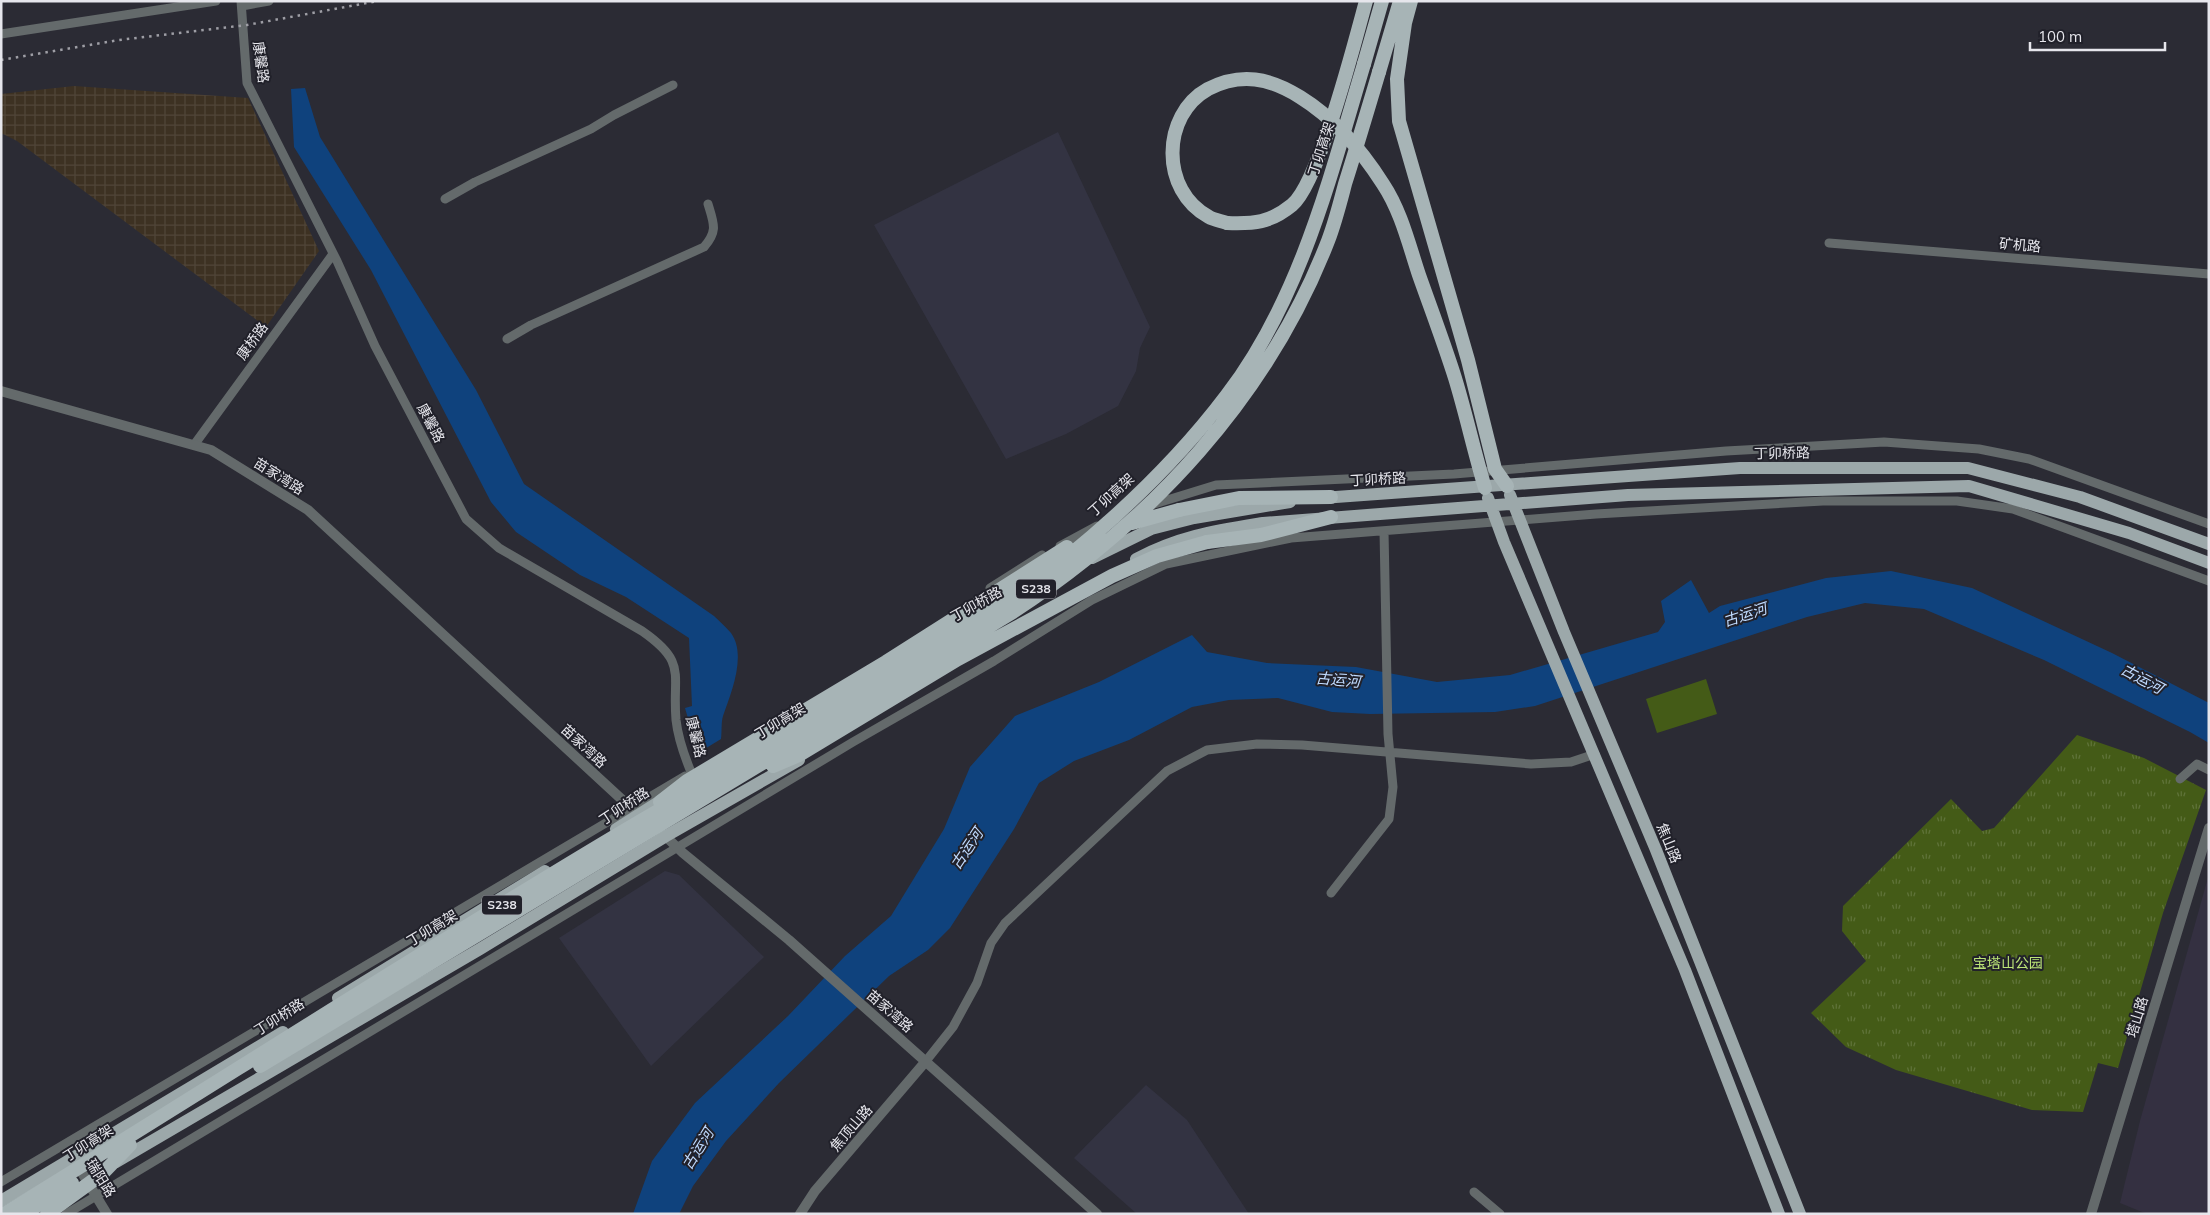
<svg xmlns="http://www.w3.org/2000/svg" width="2210" height="1215" font-family="Mulish,'Noto Sans SC',sans-serif">
<defs>
<pattern id="industrial-grid" width="8" height="8" patternUnits="userSpaceOnUse" patternTransform="scale(1.25)"><rect width="8" height="8" fill="#3d3122"/><path d="M0 4h8M4 0v8" fill="none" stroke="#504538"/></pattern>
<pattern id="park-tufts" width="24" height="20" patternUnits="userSpaceOnUse" patternTransform="scale(1.25)"><rect width="24" height="20" fill="#445b17"/><path d="M3 7l-1-3M5 7V3M7 7l1-3M15 17l-1-3M17 17v-4M19 17l1-3" fill="none" stroke="#5f7339"/></pattern>
</defs>
<rect width="100%" height="100%" fill="#2b2b34"/>
<path fill="#333342" d="M1058 132 1150 327 1140 348 1136 371 1118 406 1066 434 1006 459 874 225Z
M665 871 679 875 764 957 651 1066 559 938Z
M1146 1085 1187 1120 1249 1214H1137L1074 1158Z"/>
<path fill="url(#industrial-grid)" d="M74 86 248 98 319 251 266 327 17 141 1 133V94Z"/>
<path fill="#343041" d="M2209 874V1214H2147L2120 1203 2140 1121Z"/>
<path fill="url(#park-tufts)" d="M2077 735 2144 758 2206 790 2163 913 2118 1068 2098 1063 2083 1112 2032 1110 1896 1070 1846 1047 1811 1013 1866 961 1842 931 1843 906 1951 799 1982 831 1994 828Z"/>
<path fill="#445b17" d="M1706 679 1717 714 1657 733 1646 699Z"/>
<path fill="#0f427d" d="M305 88 320 137 476 390 524 484 714 616C720 622 726 627 731 633 747 655 731 693 723 716 721 722 722 732 721 739L698 753 685 708 692 706 689 638 626 597 580 575 516 532 491 502 371 270 294 147 291 89Z
M1891 571 1972 588 2112 653 2209 703V743L2190 732 2044 660 1924 609 1865 603 1807 617 1535 706 1495 712 1370 714 1332 712 1278 698 1229 700 1192 707 1129 740 1074 761 1039 783 1014 829 950 928 928 950 889 976 779 1083 726 1141 693 1186 679 1214H633L652 1161 695 1103 788 1016 845 956 891 916 944 829 970 767 1015 716 1099 682 1192 635 1207 652 1267 663 1356 667 1437 682 1510 675 1658 632 1665 622 1661 601 1691 580 1709 613 1720 606 1826 578Z"/>
<g fill="none" stroke-linecap="round" stroke-linejoin="round">
<path stroke="#646a6b" stroke-width="9" d="M241 1 247 83 337 261 375 346 466 519 499 548 642 631C688 663 672 673 676 720 678 738 684 755 691 772
M242 6 269 1
M1 34 216 1
M445 199 475 182 591 129 614 115 673 85
M1829 243 2209 274
M507 339 531 325 704 247C718 231 714 224 708 204
M194 445 333 254
M1151 505 1216 485 1454 474 1726 451 1884 442 1979 449 2029 459 2209 524
M1060 546 1097 526
M990 588 1042 555
M2180 779 2197 764 2209 770
M1331 893 1389 819 1393 787 1388 734 1384 531
M926 1061 953 1027 977 983 991 943 1005 923 1167 771 1207 750 1257 744 1302 745 1531 764 1571 762 1595 754
M1 1182 685 776
M1474 1192 1500 1214
M66 1214 853 742 994 661 1092 600 1166 564 1291 538 1596 514 1823 501H1957L2013 509 2209 581"/>
<path stroke="#646a6b" stroke-width="10" d="M1 391 211 450 308 510 630 807 645 818
M662 833 683 853 789 940 1097 1214
M76 1163 107 1214
M800 1214 815 1191 926 1061
M2091 1214 2209 828"/>
<path stroke="#9ca8aa" stroke-width="12" d="M1510 495 1564 632 1656 850 1800 1214
M1322 498 1740 468H1968L2080 497 2209 544
M1488 498 1504 542 1685 970 1779 1214
M1092 558 1151 529 1194 518 1290 502
M1136 559C1180 536 1214 531 1263 523L1628 495 1969 486 2129 533 2209 563
M616 829 668 796
M338 998 545 871
M116 1162 480 949 666 836 799 760
M1 1201 283 1032"/>
<path stroke="#a7b4b6" stroke-width="14" d="M1411 1 1405 23 1397 79 1399 121 1468 360 1495 469 1507 486
M1364 64 1382 1
M1379 72 1400 1
M1227 223C1222 221 1214 220 1209 217 1160 191 1161 115 1208 89 1241 72 1270 78 1300 97 1334 118 1362 151 1383 184 1401 211 1409 245 1419 275 1431 309 1444 343 1455 378 1466 414 1474 451 1485 488
M1179 510 1239 498 1331 497
M1207 542 1261 535 1331 517"/>
<path stroke="#9e9ea5" stroke-width="2.5" stroke-dasharray="2.5 5" stroke-linecap="butt" d="M1 60 119 40 247 25 378 1"/>
<path stroke="#a7b4b6" stroke-width="14" d="M1227 223C1254 224 1270 223 1292 205 1319 183 1355 41 1366 1
M1132 523 1179 510
M773 766 799 755 958 659 1112 576 1157 556 1207 542
M660 802 687 781 886 662 1067 547
M260 1066 1013 612C1151 521 1267 398 1328 241 1335 223 1340 203 1345 184 1357 146 1368 109 1379 72
M4 1214C209 1088 411 958 617 835 670 803 724 774 777 742 822 716 865 687 910 659 961 627 1017 597 1065 559 1124 511 1181 456 1227 395 1300 300 1330 177 1364 64
M24 1214 72 1183
M47 1214 102 1174 130 1145"/>
</g>
<g text-anchor="middle" stroke-width="4" stroke-linejoin="round" paint-order="stroke">
<g fill="#21212a" stroke="#ababb2" stroke-width="1">
<rect x="1016" y="579.5" width="40" height="19" rx="4"/>
<rect x="482" y="895.5" width="40" height="19" rx="4"/>
</g>
<g font-size="12" font-weight="bold" fill="#e6e6ec">
<text x="1036" y="593">S238</text>
<text x="502" y="909">S238</text>
</g>
<g font-size="14" fill="#e6e6ec" stroke="#21212a">
<text transform="translate(261 62) rotate(82)" y="5">康馨路</text>
<text transform="translate(1321 149) rotate(-72)" y="5">丁卯高架</text>
<text transform="translate(2020 245) rotate(5)" y="5">矿机路</text>
<text transform="translate(252 341) rotate(-54)" y="5">康桥路</text>
<text transform="translate(431 423) rotate(62)" y="5">康馨路</text>
<text transform="translate(1782 453) rotate(-1)" y="5">丁卯桥路</text>
<text transform="translate(279 476) rotate(32)" y="5">苗家湾路</text>
<text transform="translate(1378 479) rotate(-3)" y="5">丁卯桥路</text>
<text transform="translate(1111 495) rotate(-42)" y="5">丁卯高架</text>
<text transform="translate(976 604) rotate(-29)" y="5">丁卯桥路</text>
<text transform="translate(780 721) rotate(-31)" y="5">丁卯高架</text>
<text transform="translate(696 737) rotate(76)" y="5">康馨路</text>
<text transform="translate(584 746) rotate(43)" y="5">苗家湾路</text>
<text transform="translate(624 806) rotate(-33)" y="5">丁卯桥路</text>
<text transform="translate(1669 843) rotate(68)" y="5">焦山路</text>
<text transform="translate(432 928) rotate(-31)" y="5">丁卯高架</text>
<text transform="translate(890 1011) rotate(41)" y="5">苗家湾路</text>
<text transform="translate(279 1017) rotate(-32)" y="5">丁卯桥路</text>
<text transform="translate(2137 1017) rotate(-73)" y="5">塔山路</text>
<text transform="translate(851 1128) rotate(-49)" y="5">焦顶山路</text>
<text transform="translate(88 1143) rotate(-32)" y="5">丁卯高架</text>
<text transform="translate(101 1178) rotate(58)" y="5">瑞阳路</text>
</g>
<g font-size="14" fill="#bae376" stroke="#21212a">
<text x="2008" y="968">宝塔山公园</text>
</g>
<g font-size="15" font-style="italic" fill="#c0dbff" stroke="#21212a">
<text transform="translate(1745 615) rotate(-18)" y="5">古运河</text>
<text transform="translate(2142 679) rotate(28)" y="5">古运河</text>
<text transform="translate(1338 680) rotate(5)" y="5">古运河</text>
<text transform="translate(967 849) rotate(-56)" y="5">古运河</text>
<text transform="translate(698 1149) rotate(-58)" y="5">古运河</text>
</g>
</g>
<rect width="2210" height="1215" fill="none" stroke="#e6e6ec" stroke-width="5"/>
<path d="M2030 42v8h135v-8" fill="none" stroke="#e6e6ec" stroke-width="2.5"/>
<text x="2038" y="42" font-size="15" fill="#e6e6ec" stroke="#21212a" stroke-width="4" paint-order="stroke">100 m</text>
</svg>
